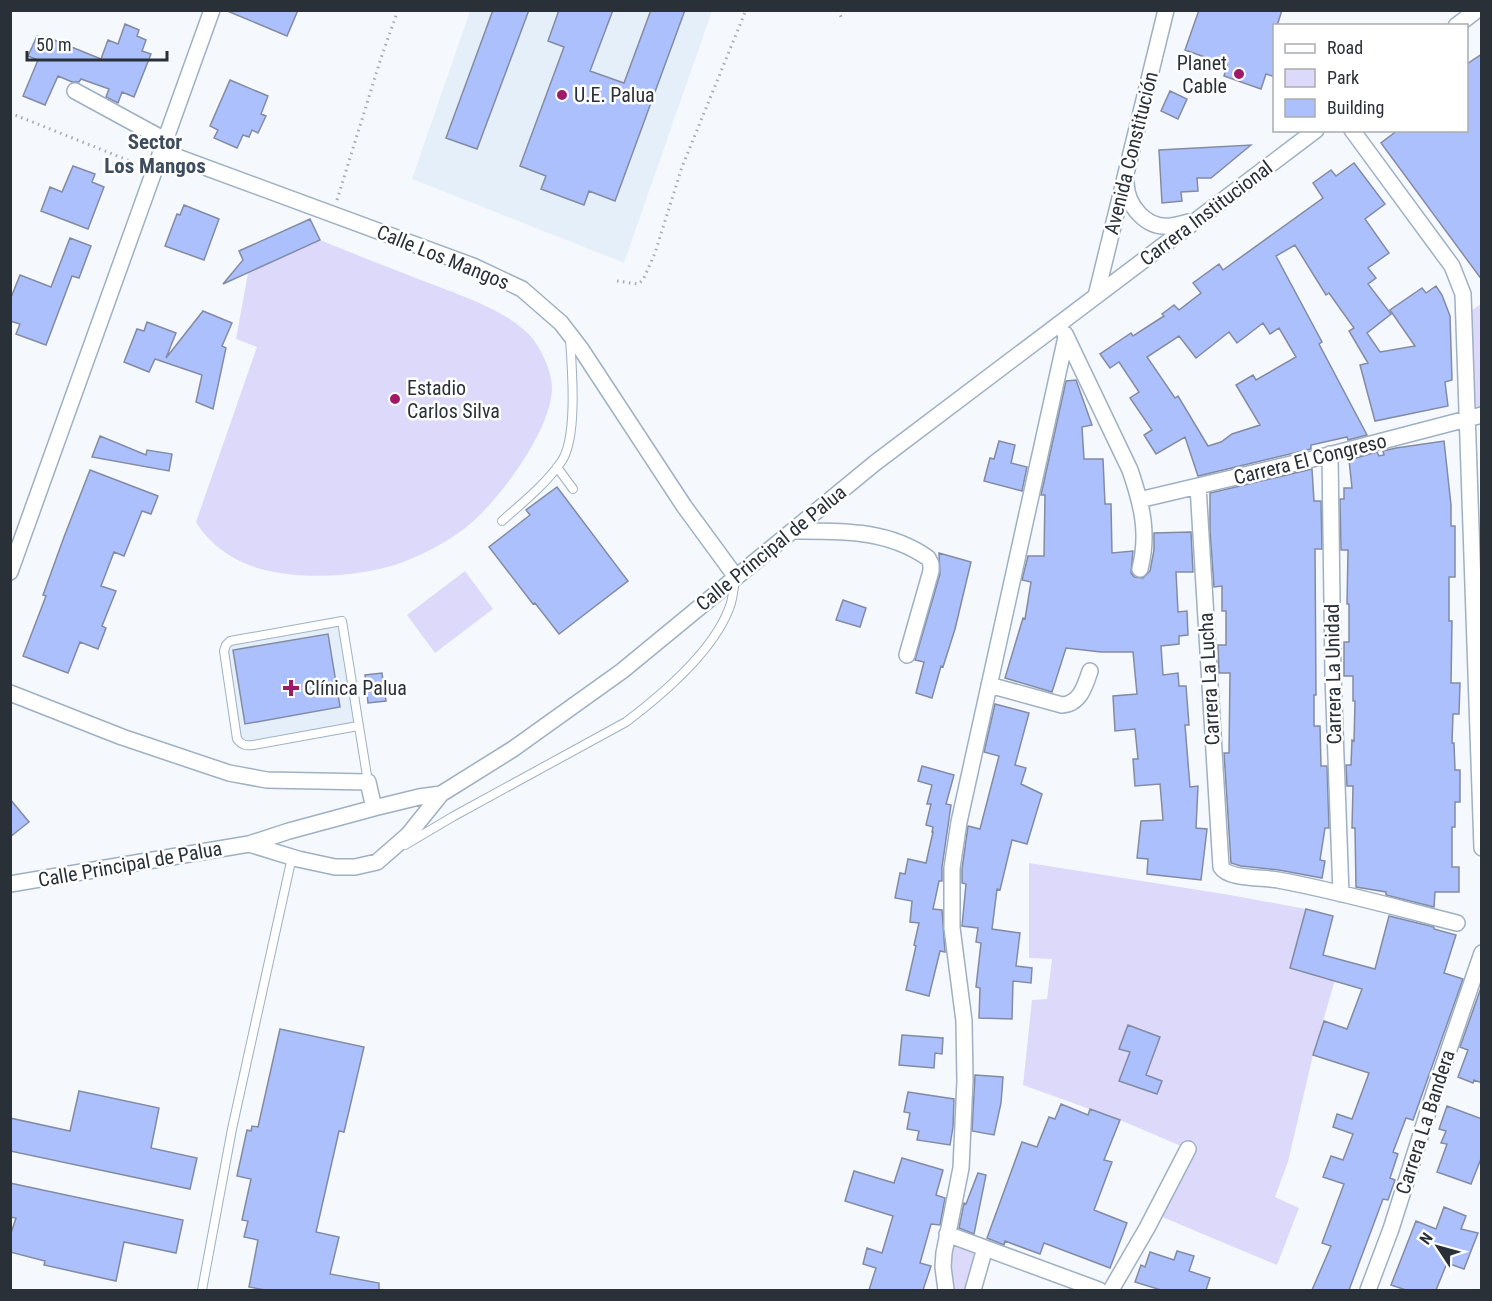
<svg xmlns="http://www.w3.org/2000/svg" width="1492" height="1301" font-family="'Roboto Condensed',sans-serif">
<rect width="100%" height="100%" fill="#f5f9fe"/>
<path fill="#e5effa" d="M470 11H712L624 263 412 179Z
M340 620 358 726 253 745 240 743 226 645Z"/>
<path fill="#ddd9fb" d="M320 240C354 254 387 267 421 280 454 293 511 311 533 339 543 353 552 372 552 389 551 431 497 504 464 529 449 540 430 551 413 558 374 576 307 581 265 570 238 564 210 546 196 522L257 347 236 339 248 273Z
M1481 304V415L1468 419 1465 315Z
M465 571 493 609 435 653 407 615Z
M1029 863 1230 895 1306 909 1291 968 1335 980 1313 1055 1288 1162 1275 1197 1299 1208 1277 1265 1155 1214 1188 1149 1120 1120 1023 1085 1032 1000 1047 999 1052 959 1029 958Z
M947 1234 985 1248 973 1290H946Z"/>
<path fill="#acc0fe" stroke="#838ba2" stroke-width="1.5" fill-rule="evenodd" d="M225 10H298L287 36Z
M493 10H529L477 149 446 138Z
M559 10H613L590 71 624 83 651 10H685L615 201 589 191 584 205 541 189 546 176 520 166 564 47 548 41Z
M1199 10H1282L1277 26H1275V77L1266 74 1261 89 1224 76 1227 65 1185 50Z
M125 24 139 30 137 36 146 40 142 51 151 54 134 97 122 92 118 103 106 97 109 89 81 79 79 82H72L58 76 45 105 23 96 38 60 28 56 37 36 46 40 47 37 101 59 108 40 118 44Z
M1482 54V280L1381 143 1398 130H1467V64Z
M230 80 268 96 261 114 266 116 258 133 252 130 249 137 243 135 237 148 214 138 218 130 210 126Z
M1170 91 1187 99 1178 119 1161 111Z
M1251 145 1211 178H1197L1198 191 1181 192 1182 201 1162 203 1159 150Z
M1354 163 1385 204 1365 219 1389 253 1368 268 1376 278 1368 284 1391 314 1367 333 1380 352 1415 346 1390 310 1422 288 1426 293 1436 286 1442 295 1450 316 1452 380 1445 382 1448 406 1375 421 1360 365 1368 363 1349 331 1354 328 1329 293 1326 295 1295 245 1276 256 1322 342 1319 344 1367 435 1348 440 1347 437 1311 445V449L1198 476 1185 437 1156 454 1144 435 1152 430 1130 398 1139 392 1119 362 1110 368 1100 354 1131 333 1133 336 1164 316 1162 314 1174 305 1179 310 1201 293 1193 283 1219 264 1223 270 1323 198 1313 183 1331 170 1336 176ZM1263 323 1270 334 1279 328 1296 357 1256 380 1253 375 1236 385 1260 425 1232 434 1221 442 1208 446 1178 396 1175 398 1147 357 1179 336 1196 358 1229 332 1237 343Z
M73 166 95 174 92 182 104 187 88 229 41 211 50 187 62 192Z
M184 205 219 219 204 260 165 246 177 214 180 215Z
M310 219 320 240 223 284 243 260 239 251Z
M70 238 91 246 79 278 72 276 46 345 16 334 20 324 10 321V300L20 275 51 287Z
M203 311 232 323 222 346 226 348 213 409 196 402 202 375 155 359 149 372 124 362 137 329 144 331 147 322 176 333 166 358Z
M1076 380 1092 425 1082 427 1084 459H1103L1105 504H1111L1112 553 1133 551 1131 573 1134 577 1143 578 1150 571 1154 550V533L1191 532 1193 572H1176L1178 612 1187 611 1188 635 1179 636V644L1161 646 1163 675 1178 673 1179 686H1186L1189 725H1185L1190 787 1198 786 1196 828 1207 829 1201 880 1147 874 1148 859 1137 858 1141 821 1163 820 1160 784 1135 786 1133 759H1138L1135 729 1115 731 1113 696 1137 694 1133 652H1101L1066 648 1052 692 1005 678 1023 618 1025 619 1031 582 1022 580 1028 556H1044L1045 495H1041L1066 381Z
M100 436 146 455 147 450 172 454 169 471 92 457Z
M999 441 1015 445 1011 463 1027 467 1022 491 984 481 990 458 994 459Z
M1444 441 1451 505V526H1455V577H1449V621H1452L1451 683H1460L1459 714H1453L1452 743H1454L1455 770H1460V802H1455V827H1452V867H1459V892H1435L1434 907 1386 895V892L1356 887 1355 828H1352L1353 786H1347L1346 765H1351L1352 740 1354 741 1355 701H1353V676H1344V642H1349V604H1347L1348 550H1341L1340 499H1344V488H1352L1349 460 1377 452 1379 456 1384 455 1383 451 1396 448Z
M1312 469 1314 501H1321L1322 549H1315L1316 695H1314V726H1320L1321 766H1327L1329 828H1325L1320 860 1325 861 1322 878 1279 870 1241 866 1231 863 1224 753H1229L1230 673H1219L1218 645H1226V611H1222V586L1214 587 1210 531V493Z
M90 470 158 496 151 514 142 511 124 556 114 552 101 586 116 591 102 626 106 628 98 649 80 642 68 673 23 656 46 596 43 595 64 537Z
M557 487 628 581 559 634 535 603 533 604 489 547 530 515 526 510Z
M939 553 971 562 955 629 943 667 941 666 932 698 916 693 924 662 915 660 940 574Z
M843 600 866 608 860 627 836 620Z
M328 634 340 707 245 724 233 650Z
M382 673 386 701 368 703 365 675Z
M995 704 1029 713 1015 765 1026 768 1021 784 1042 794 1027 844 1012 840 1000 890 997 889 992 929 1020 933 1016 966 1032 968 1031 983 1013 981 1012 1019 979 1018 980 988 976 987 981 943 976 942 978 928 962 926 966 884 962 883V869L968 826 980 829 999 756 984 752Z
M922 766 954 775 946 804 951 805 942 867V881H939L933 909 942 910 945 952 940 951 929 996 906 990 916 946 914 945 919 923 910 922 912 901 895 898 900 873 905 874 908 859 926 863 933 832H932L933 827 926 825 931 804H927L932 785 918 781Z
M10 799 29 822 10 837Z
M1306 909 1333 916 1323 955 1375 969 1389 916 1434 927V929L1456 935 1444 973 1463 979 1413 1120 1406 1118 1393 1152 1398 1154 1390 1178 1395 1180 1388 1200 1383 1199 1349 1290H1312L1331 1246 1322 1243 1344 1184 1323 1177 1331 1156 1343 1160 1353 1134 1333 1127 1337 1114 1352 1119 1369 1073 1313 1055 1324 1021 1347 1029 1362 989 1290 968Z
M1482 985V1083L1474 1080 1473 1083 1458 1077 1468 1050 1460 1047Z
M1128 1025 1160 1037 1146 1075 1162 1081 1157 1094 1119 1081 1130 1052 1119 1049Z
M280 1029 364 1047 344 1132 339 1131 316 1232 339 1237 330 1274 379 1283V1290H265L249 1287 258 1240 244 1237 248 1221 242 1220 251 1179 237 1176 247 1130 251 1131 252 1126 258 1127Z
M902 1035 943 1038 942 1054 935 1053 934 1068 899 1065Z
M975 1075 1003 1077 1001 1103 994 1135 972 1131Z
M79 1091 159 1108 151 1148 197 1158 190 1189 10 1151V1118L70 1131Z
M908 1092 954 1099 953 1127 950 1145 917 1140 919 1131 907 1129 910 1113 904 1112Z
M1061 1104 1088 1115 1090 1109 1120 1120 1104 1160 1112 1162 1094 1210 1127 1223 1110 1268 1044 1243 1040 1254 1005 1241 1004 1245 987 1238 1022 1142 1037 1147 1049 1117 1055 1119Z
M1447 1106 1482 1119V1156L1471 1184 1437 1172 1447 1144 1441 1143 1446 1131 1439 1129Z
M902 1158 943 1170 936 1195 945 1198 940 1225 931 1224 920 1263 931 1266 923 1290H869L876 1268 863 1264 867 1248 882 1253 893 1216 845 1201 854 1171 894 1183Z
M978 1173 986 1175 974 1234 959 1228 964 1203 966 1204Z
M10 1183 183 1220 176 1253 124 1242 116 1281 44 1265 45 1261 10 1252V1236L16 1218 10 1217Z
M1444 1207 1466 1216 1461 1229 1478 1233 1464 1269 1447 1263 1436 1290H1406L1391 1285 1416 1221 1436 1229Z
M1177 1251 1194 1256 1189 1271 1210 1278 1206 1290H1161L1135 1282 1141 1265 1145 1267 1150 1252 1174 1260Z"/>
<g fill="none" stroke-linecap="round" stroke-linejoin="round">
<g stroke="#9eb0c4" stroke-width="10">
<path id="lane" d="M557 467 573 489
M502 521C522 503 546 484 561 462 578 439 572 368 570 339
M358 726 253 745C245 746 242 745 237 739L224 651 226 645 230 641 342 621 368 782
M405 845 454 816 626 722C663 694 717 648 731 603 733 595 734 587 735 579
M202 1290 232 1129 292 857"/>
</g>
<g stroke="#9eb0c4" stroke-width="18">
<path id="street" d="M1456 26 1477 10
M75 91 165 140
M1352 130 1452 266 1463 294 1482 848
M161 151 473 266 522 289 561 323 581 349 684 506 736 577
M1126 183C1127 206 1146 229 1171 226 1177 225 1184 223 1190 222
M1096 296 1166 10
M1065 334 1130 470C1142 505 1149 533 1140 569
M1330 454 1333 675 1341 894
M1198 486 1221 867C1229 880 1264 877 1278 880 1338 891 1398 908 1457 923
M1139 500 1321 457 1482 415
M792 531C840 531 887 529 928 558L931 564V571L907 655
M10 572 212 10
M989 685 1062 705C1080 704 1085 686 1090 671
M10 693 122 737 229 773 267 780 368 782 374 808
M249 844 298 859 335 867H355L377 862 408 835 441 794 513 749 622 671 875 463 1316 130
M10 884 249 844 289 831 374 808 419 797 441 794
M947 1234 1099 1290
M946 1290 943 1267 944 1253 961 1168 965 1081 964 1021 952 928V868L959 822 1066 337
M973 1290 985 1248
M1111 1290 1147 1228 1188 1149
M1368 1290 1391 1229 1434 1093 1482 953"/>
</g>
<path stroke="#a5aab0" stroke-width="3" stroke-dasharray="1.5 4.5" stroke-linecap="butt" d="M838 10 842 19
M10 113 140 165
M337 200 381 58 398 10
M617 281 638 284 643 280 655 253 682 167 746 10"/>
<use href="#lane" stroke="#fff" stroke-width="8"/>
<use href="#street" stroke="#fff" stroke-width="15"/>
</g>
<g fill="#9f1967" stroke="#fff" stroke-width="2">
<circle cx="1239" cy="74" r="6"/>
<circle cx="562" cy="95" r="6"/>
<circle cx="395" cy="399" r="6"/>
<path d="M288 679h6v6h6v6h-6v6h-6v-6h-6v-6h6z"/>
</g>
<g text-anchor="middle" stroke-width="5" stroke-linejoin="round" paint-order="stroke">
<g font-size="20" fill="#293038" stroke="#fff" text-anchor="start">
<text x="1227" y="70" text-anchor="end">Planet<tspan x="1227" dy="23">Cable</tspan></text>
<text x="574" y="102">U.E. Palua</text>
<text x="407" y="395">Estadio<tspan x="407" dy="23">Carlos Silva</tspan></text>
<text x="304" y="695">Clínica Palua</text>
</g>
<g font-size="20" fill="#293038" stroke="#fff">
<text transform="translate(1131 153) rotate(-76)" y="7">Avenida Constitución</text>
<text transform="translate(1206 213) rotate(-37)" y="7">Carrera Institucional</text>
<text transform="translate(443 257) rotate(22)" y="7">Calle Los Mangos</text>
<text transform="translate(1310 459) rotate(-14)" y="7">Carrera El Congreso</text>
<text transform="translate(771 548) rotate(-39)" y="7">Calle Principal de Palua</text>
<text transform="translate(1333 674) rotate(-91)" y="7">Carrera La Unidad</text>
<text transform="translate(1209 679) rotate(-93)" y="7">Carrera La Lucha</text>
<text transform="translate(130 864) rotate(-10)" y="7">Calle Principal de Palua</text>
<text transform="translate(1425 1122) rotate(-72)" y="7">Carrera La Bandera</text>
</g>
<g font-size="21" font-weight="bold" fill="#3d4d5e" stroke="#fff">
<text x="155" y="149">Sector<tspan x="155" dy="24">Los Mangos</tspan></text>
</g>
</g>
<rect width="1492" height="1301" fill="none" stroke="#293038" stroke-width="24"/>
<rect x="1273" y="24" width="195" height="108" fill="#ffffff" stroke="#a9acaf" stroke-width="1.5"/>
<rect x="1285" y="44" width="30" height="9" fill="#ffffff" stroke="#a9acaf" stroke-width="1.5"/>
<text x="1327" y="54" font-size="18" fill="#293038">Road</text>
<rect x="1285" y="69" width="30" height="18" fill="#ddd9fb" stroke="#a9acaf" stroke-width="1.5"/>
<text x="1327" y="84" font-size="18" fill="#293038">Park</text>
<rect x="1285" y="99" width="30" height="18" fill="#acc0fe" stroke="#a9acaf" stroke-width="1.5"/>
<text x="1327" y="114" font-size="18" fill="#293038">Building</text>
<g transform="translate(1438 1247) rotate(306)" stroke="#ffffff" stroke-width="4.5" paint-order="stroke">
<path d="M0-4.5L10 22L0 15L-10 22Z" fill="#293038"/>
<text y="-9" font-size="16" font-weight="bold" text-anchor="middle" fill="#293038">N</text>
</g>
<path d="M27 51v9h140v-9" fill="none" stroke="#293038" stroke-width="3"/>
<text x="36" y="51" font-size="18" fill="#293038" stroke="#ffffff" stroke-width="4.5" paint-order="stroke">50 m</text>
</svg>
